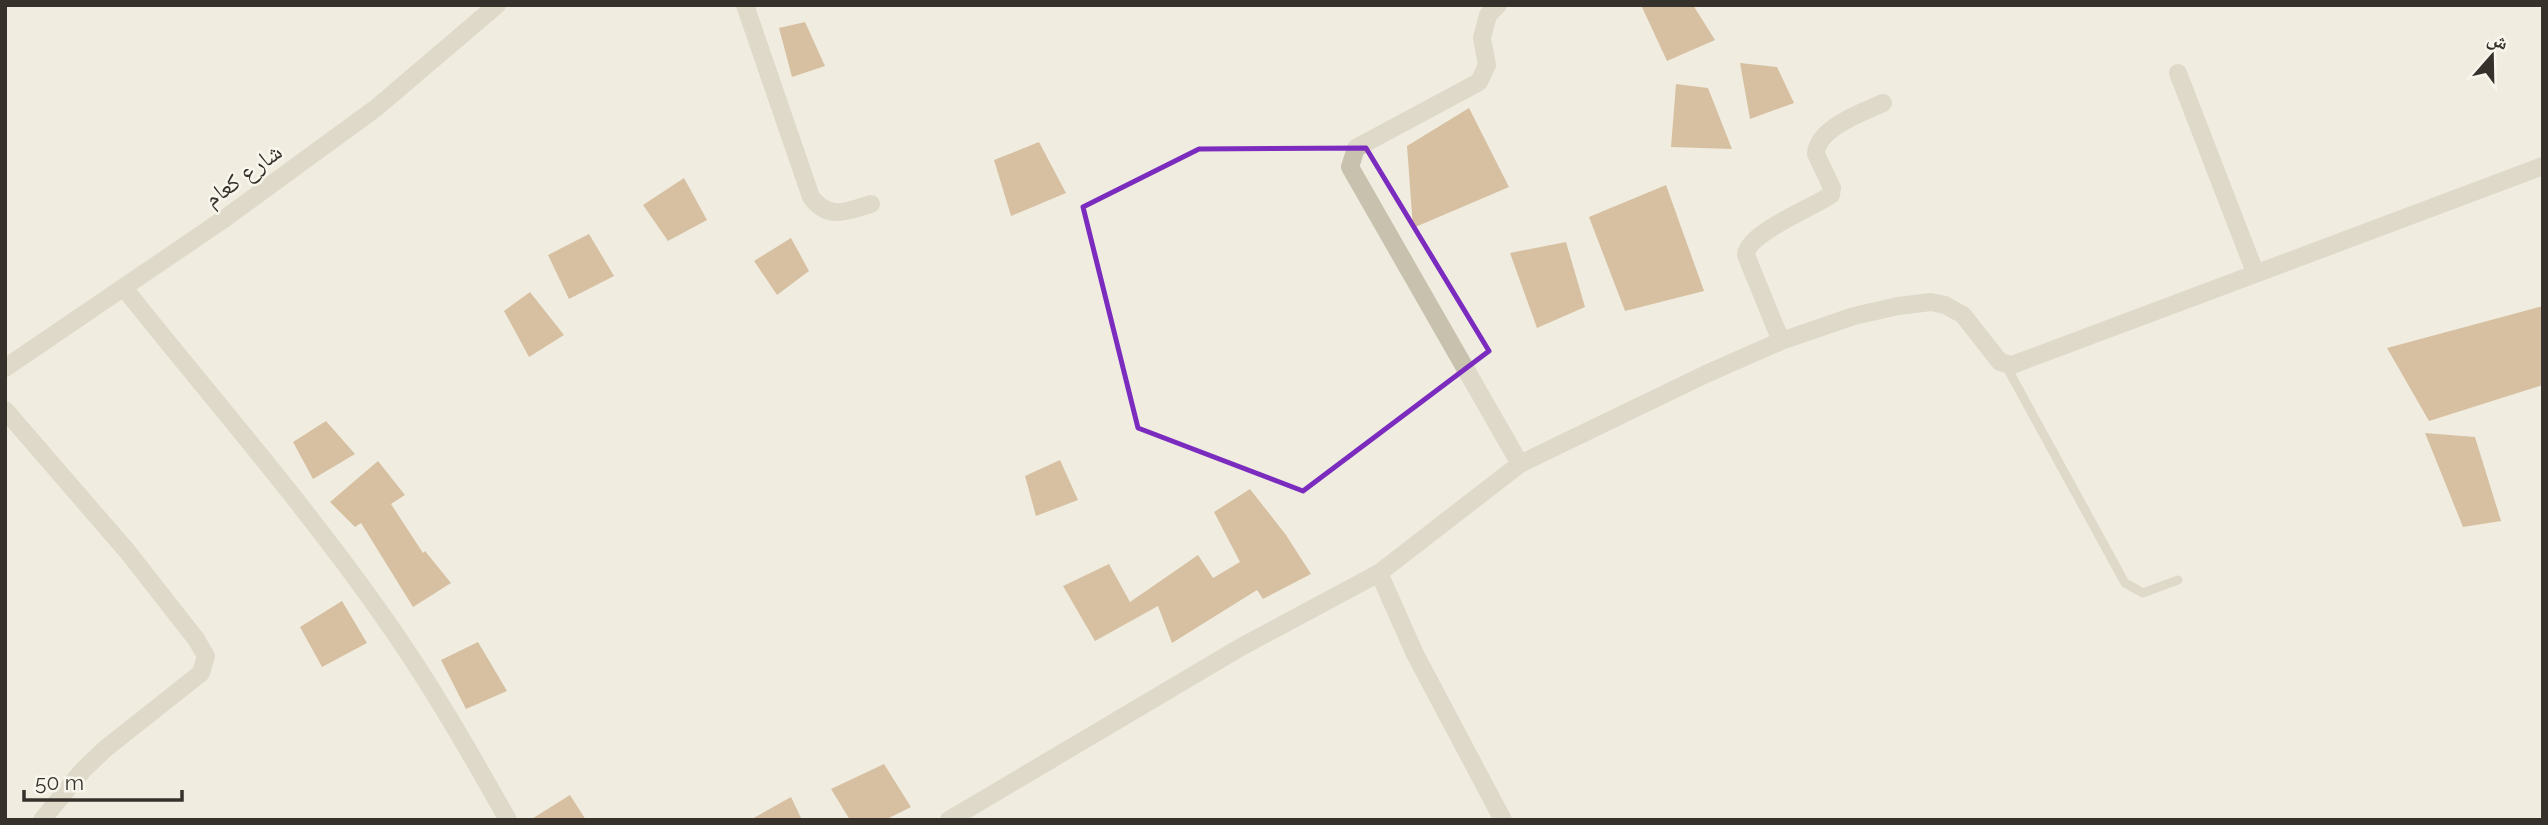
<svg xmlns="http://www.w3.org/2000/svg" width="2548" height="825" font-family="Raleway,'Noto Naskh Arabic',sans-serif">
<rect width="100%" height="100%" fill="#f0ede0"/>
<path fill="#b88b56" d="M1641 5H1693L1715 40 1667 61Z
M805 22 825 66 792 77 779 28Z
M1740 63 1777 67 1794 103 1750 119Z
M1676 84 1708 88 1732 149 1671 147Z
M1469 108 1509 187 1413 228 1407 146Z
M1039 142 1066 193 1011 216 994 160Z
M684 178 707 220 668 241 643 205Z
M1666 185 1704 291 1625 311 1589 217Z
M589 234 614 276 569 299 548 255Z
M791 238 809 271 777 295 754 261Z
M1566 242 1585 307 1537 328 1510 253Z
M530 292 564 335 529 357 504 311Z
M2543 306V385L2429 421 2387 348Z
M326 421 355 454 313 479 293 442Z
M2425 433 2475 437 2501 521 2463 527Z
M1060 460 1078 500 1036 516 1025 476Z
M378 461 405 495 391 504 423 553 425 551 451 583 413 607 361 523 355 527 330 502Z
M1250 489 1286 535 1311 574 1263 599 1257 590 1172 643 1158 606 1095 641 1063 586 1109 564 1130 602 1198 555 1213 578 1240 562 1214 512Z
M342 601 367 643 322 667 300 627Z
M478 642 507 691 466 709 441 660Z
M884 764 911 807 885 820H850L831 789Z
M570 795 586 820H530Z
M791 797 802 820H750Z"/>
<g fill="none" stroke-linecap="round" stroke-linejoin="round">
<path stroke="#c7c1ad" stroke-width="9" d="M2005 364 2125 583 2143 593 2178 580"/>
<path stroke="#c7c1ad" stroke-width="18" d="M745 5 811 197C829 221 847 211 871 204
M1498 5 1488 15 1482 38 1487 65 1479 82 1356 148 1350 167 1520 464
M2178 73 2255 272
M124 288C210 396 301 500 380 612 428 679 468 749 508 820
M1781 341 1746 255C1747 233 1813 207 1831 195L1832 188 1816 154C1817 128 1863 112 1883 103
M5 410 127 551 196 639 206 656 201 673 105 749 83 770 42 820
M1379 573 1415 654 1503 820
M949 820 1241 647 1379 573 1520 464 1706 374 1781 341 1854 316 1898 306 1931 302 1945 305 1963 315 2000 362 2012 365 2543 166"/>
<path stroke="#c7c1ad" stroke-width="18" d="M5 368 224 219 376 108 497 5"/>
</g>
<path d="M0 0H2548V825H0ZM1366 148 1489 351 1303 491 1138 428 1083 207 1199 149Z" fill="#f0ede0" fill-opacity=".55" fill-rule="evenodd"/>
<path fill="none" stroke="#7b2cbf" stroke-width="5" stroke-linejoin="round" d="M1366 148 1489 351 1303 491 1138 428 1083 207 1199 149Z"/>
<g text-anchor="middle" stroke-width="5" stroke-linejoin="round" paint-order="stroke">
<g font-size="24" fill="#36322b" stroke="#f8f6ec">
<text transform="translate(243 175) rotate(-36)" y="8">شارع كعام</text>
</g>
</g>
<rect width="2548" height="825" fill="none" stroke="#36322b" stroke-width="14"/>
<g transform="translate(2492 56) rotate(20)" stroke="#f8f6ec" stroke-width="5" paint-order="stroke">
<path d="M0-5L12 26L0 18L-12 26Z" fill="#36322b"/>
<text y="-10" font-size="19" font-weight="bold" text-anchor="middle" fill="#36322b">ش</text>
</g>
<path d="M24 790v10h158v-10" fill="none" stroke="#36322b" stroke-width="3.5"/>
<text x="35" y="790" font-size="21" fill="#36322b" stroke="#f8f6ec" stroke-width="5" paint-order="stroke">50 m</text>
</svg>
